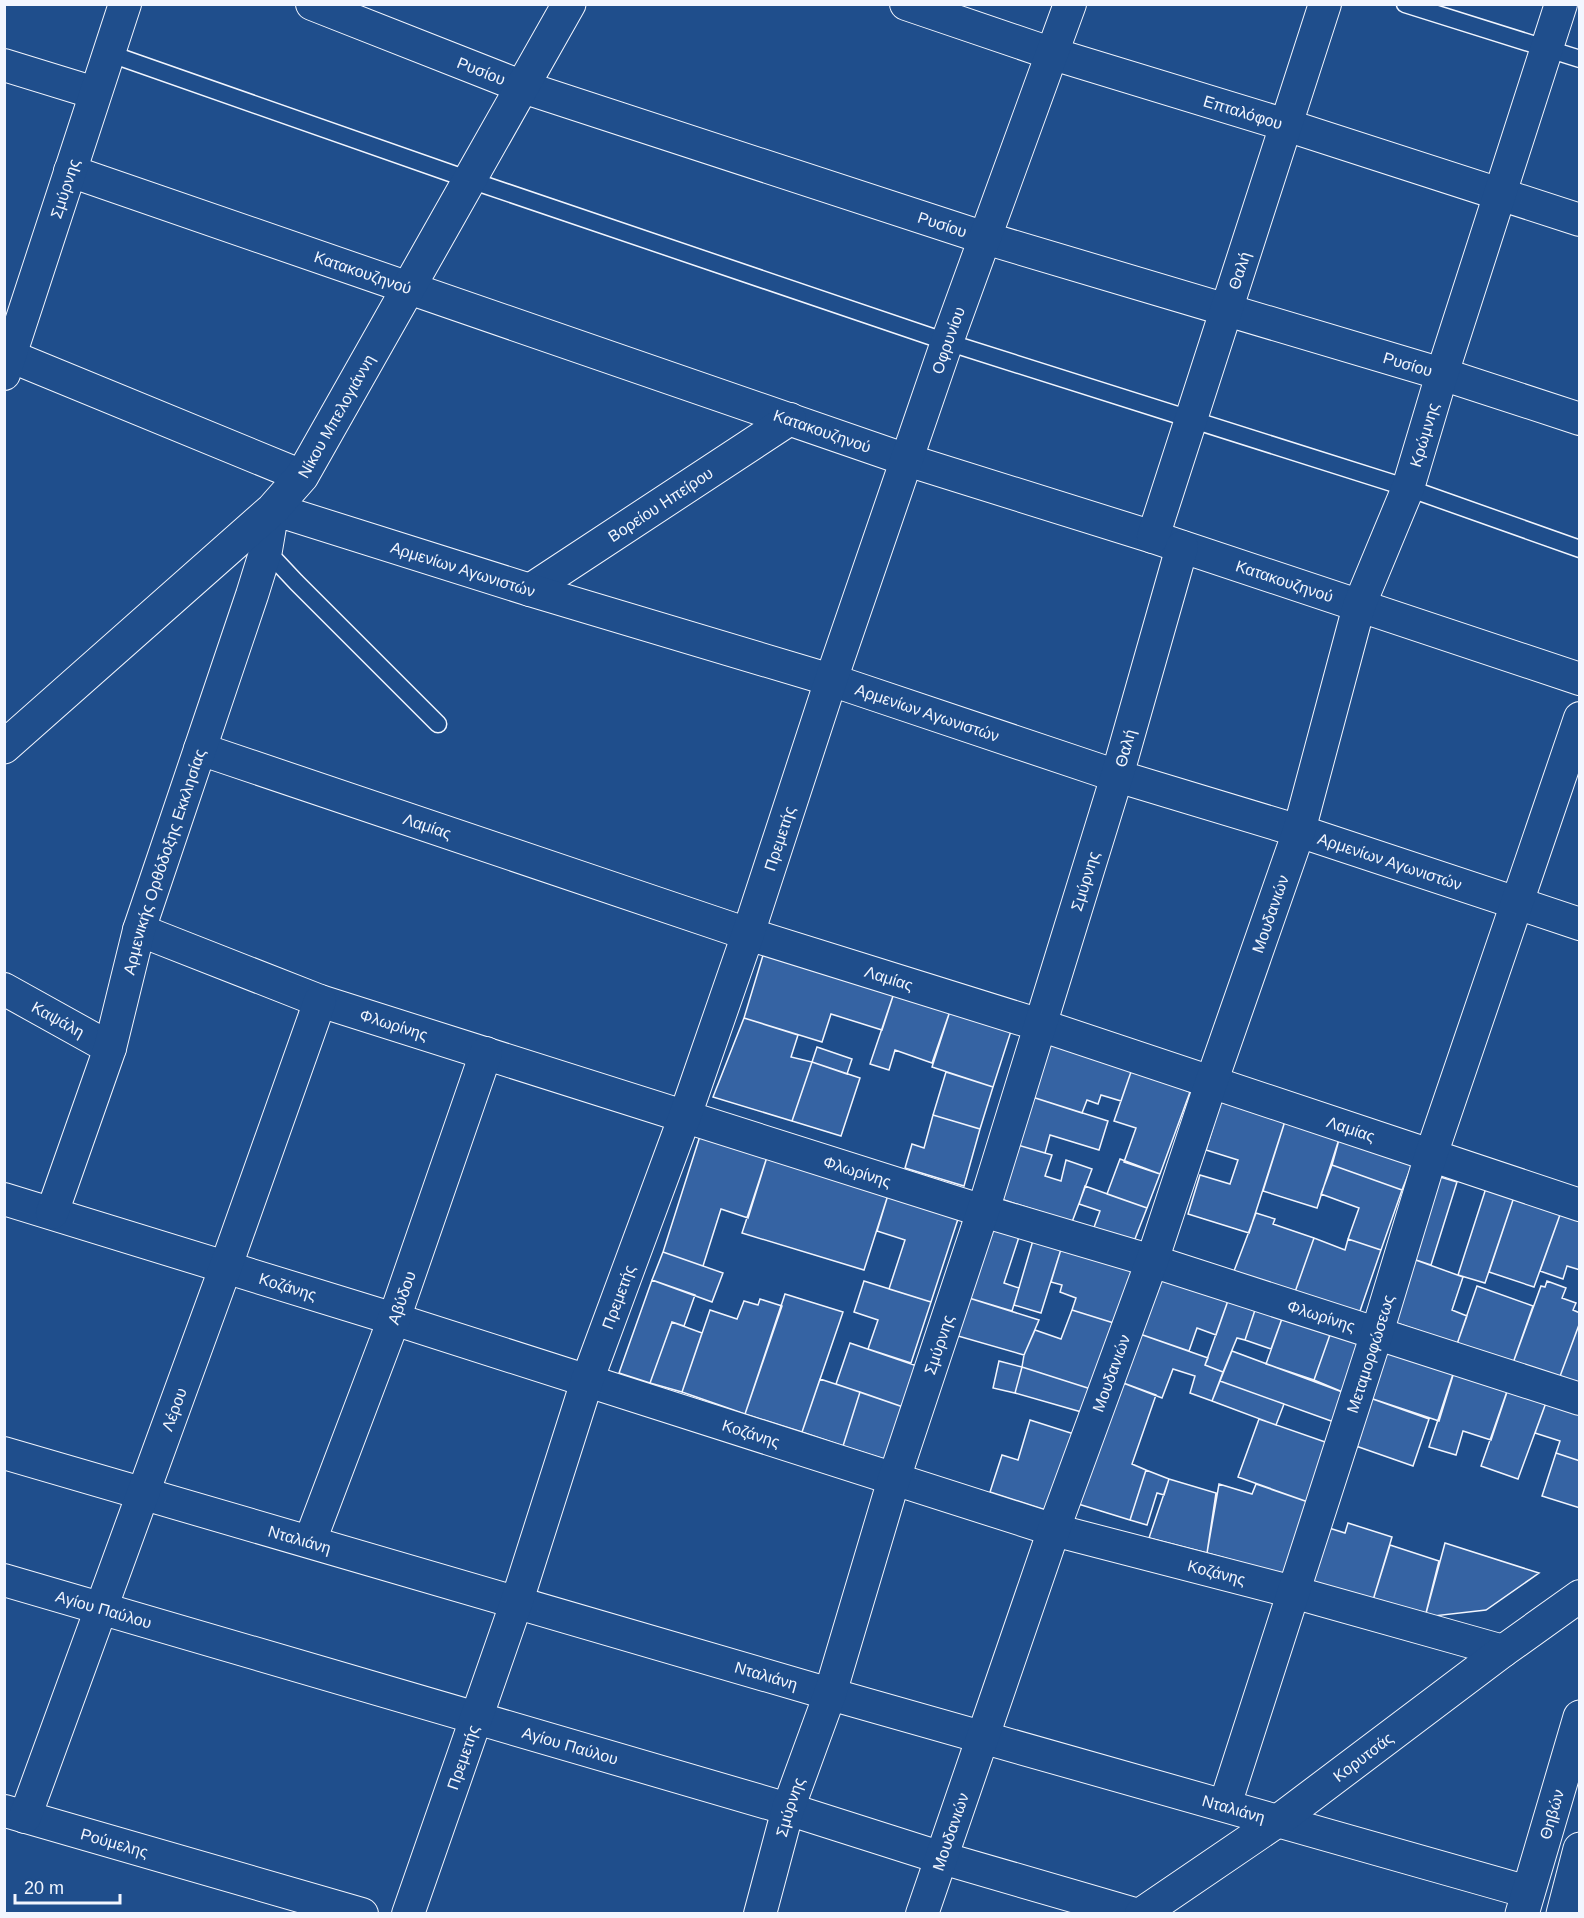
<svg xmlns="http://www.w3.org/2000/svg" width="1584" height="1918" font-family="Arial,sans-serif">
<rect width="100%" height="100%" fill="#1f4e8c"/>
<path fill="#3563a3" stroke="#f2f6ff" stroke-width="1.5" d="M764 952 894 993 882 1030 831 1014 822 1042 744 1018Z
M894 993 950 1011 932 1063 895 1050 889 1070 870 1064Z
M950 1011 1011 1031 993 1087 932 1067Z
M744 1018 798 1035 791 1057 812 1062 792 1121 713 1097Z
M1047 1041 1132 1069 1121 1101 1101 1095 1098 1104 1087 1100 1082 1113 1029 1096Z
M817 1047 852 1059 847 1074 812 1062Z
M812 1062 860 1078 841 1136 792 1121Z
M1132 1069 1190 1092 1160 1174 1124 1162 1136 1128 1114 1121Z
M946 1072 993 1087 980 1129 933 1115Z
M1029 1096 1108 1121 1099 1150 1050 1135 1045 1153 1014 1144Z
M1222 1097 1286 1118 1249 1233 1188 1214 1200 1175 1230 1184 1238 1160 1206 1150Z
M933 1115 980 1129 964 1186 905 1168 912 1144 924 1148Z
M1286 1118 1340 1136 1317 1208 1263 1191Z
M700 1136 767 1157 748 1218 721 1209 703 1266 663 1252Z
M1340 1136 1414 1160 1402 1190 1332 1165Z
M1014 1144 1052 1155 1045 1176 1061 1181 1066 1160 1092 1169 1072 1222 998 1198Z
M767 1157 888 1195 864 1270 742 1233Z
M1120 1159 1160 1174 1147 1208 1107 1194Z
M1332 1165 1402 1190 1381 1250 1348 1239 1359 1208 1321 1194Z
M1437 1176 1457 1182 1431 1265 1413 1259Z
M1085 1186 1147 1208 1133 1244 1093 1230 1100 1211 1079 1204Z
M1486 1188 1514 1197 1485 1283 1458 1275Z
M888 1195 958 1219 931 1302 889 1289 905 1240 877 1231Z
M1514 1197 1561 1212 1534 1287 1489 1272Z
M1561 1212 1580 1218V1270L1567 1266 1563 1279 1540 1271Z
M1256 1213 1275 1219 1273 1224 1314 1238 1295 1292 1234 1271Z
M991 1228 1019 1237 1004 1283 1019 1288 1012 1311 969 1298Z
M1034 1237 1062 1246 1041 1313 1014 1305Z
M1314 1238 1345 1250 1348 1239 1381 1250 1359 1314 1295 1292Z
M1062 1246 1135 1268 1117 1324 1072 1310 1076 1298 1060 1292 1062 1285 1051 1282Z
M663 1252 723 1273 712 1302 652 1280Z
M1413 1259 1463 1277 1452 1310 1467 1316 1457 1344 1391 1321Z
M1159 1271 1230 1295 1216 1335 1197 1328 1189 1351 1137 1333Z
M652 1280 695 1295 684 1326 672 1322 650 1383 619 1373Z
M864 1281 931 1302 911 1363 868 1349 878 1320 854 1312Z
M1547 1281 1566 1288 1562 1298 1576 1303 1573 1310 1580 1313V1322L1559 1379 1513 1363 1541 1286 1545 1287Z
M1477 1286 1533 1306 1513 1363 1457 1344Z
M785 1294 843 1312 802 1432 745 1414Z
M1230 1295 1257 1304 1245 1340 1237 1338 1223 1372 1205 1365Z
M969 1298 1039 1320 1024 1355 958 1336Z
M760 1299 782 1306 745 1414 682 1392 710 1310 737 1319 744 1301 758 1305Z
M1257 1304 1284 1313 1271 1349 1245 1340Z
M1072 1310 1117 1324 1094 1390 1022 1367 1024 1355 1035 1330 1061 1339Z
M1284 1313 1332 1329 1314 1380 1266 1364Z
M672 1322 702 1333 682 1392 650 1383Z
M1580 1322V1385L1559 1379Z
M1332 1329 1364 1339 1345 1393 1314 1380Z
M1137 1333 1208 1358 1205 1365 1223 1372 1212 1401 1190 1393 1195 1376 1173 1369 1162 1398 1118 1381Z
M1390 1338 1458 1359 1439 1421 1370 1398Z
M850 1343 920 1367 906 1408 836 1384Z
M1232 1351 1345 1393 1334 1422 1220 1381Z
M1458 1359 1512 1377 1491 1440 1463 1431 1456 1455 1429 1447Z
M999 1361 1022 1367 1015 1393 993 1388Z
M1022 1367 1094 1390 1085 1413 1015 1393Z
M1512 1377 1551 1389 1518 1479 1481 1466Z
M820 1379 860 1392 843 1446 802 1432Z
M1118 1381 1156 1395 1132 1464 1146 1470 1130 1520 1075 1503Z
M1220 1381 1284 1404 1276 1425 1212 1401Z
M1551 1389 1580 1399V1461L1556 1453 1560 1441 1535 1433Z
M860 1392 906 1408 890 1461 843 1446Z
M1370 1398 1429 1419 1413 1466 1353 1445Z
M1259 1419 1328 1443 1308 1502 1238 1477Z
M1030 1420 1077 1435 1052 1512 990 1492 1002 1455 1018 1460Z
M1556 1453 1580 1461V1508L1542 1496Z
M1146 1470 1169 1479 1164 1495 1157 1493 1147 1525 1130 1520Z
M1169 1479 1216 1493 1207 1553 1149 1538Z
M1219 1484 1252 1494 1256 1484 1308 1502 1283 1574 1207 1553Z
M1348 1523 1392 1537 1373 1600 1312 1582 1329 1528 1345 1533Z
M1445 1543 1539 1573 1486 1610 1425 1617Z
M1390 1545 1439 1561 1425 1617 1373 1600Z"/>
<g fill="none" stroke-linecap="round" stroke-linejoin="round">
<g stroke="#f2f6ff" stroke-width="19">
<path id="lane" d="M1405 4 1580 59
M108 53 470 180 947 342 1408 488 1580 549
M266 550 296 582 438 724"/>
</g>
<g stroke="#f2f6ff" stroke-width="34">
<g id="street">
<path id="s1" d="M312 4 523 87 985 238 1442 374 1580 419"/>
<path id="s2" d="M906 4 1050 53 1286 125 1580 220"/>
<path d="M4 65 95 93"/>
<path id="s3" d="M70 171 907 460 1153 537 1580 679"/>
<path d="M10 356 302 476"/>
<path id="s4" d="M4 374 125 4"/>
<path id="s5" d="M1153 537 1325 4"/>
<path id="s6" d="M530 590 790 419"/>
<path id="s7" d="M200 749 748 934 1040 1025 1580 1205"/>
<path id="s8" d="M139 930 320 1001 983 1211 1152 1261 1580 1399"/>
<path id="s9" d="M4 989 110 1048"/>
<path id="s10" d="M4 1199 394 1319 1054 1530 1293 1592 1503 1651"/>
<path id="s11" d="M52 1213 110 1048 139 930 252 595 266 550 273 509 530 590 831 680 1117 776 1299 831 1580 924"/>
<path id="s12" d="M4 1453 830 1694 1528 1892"/>
<path id="s13" d="M310 1541 394 1319 486 1053"/>
<path id="s14" d="M4 1580 788 1809 942 1858 1135 1914"/>
<path id="s15" d="M1225 1805 1377 1333 1431 1155 1580 718"/>
<path id="s16" d="M5 1811 362 1914"/>
<path id="s17" d="M25 1817 226 1266 320 1001"/>
<path id="s18" d="M408 1914 517 1601 587 1381 685 1116 748 934 831 680 947 342 1070 4"/>
<path id="s19" d="M760 1914 788 1809 830 1694 894 1479 983 1211 1117 776 1182 547"/>
<path id="s20" d="M922 1914 1059 1515 1152 1261 1211 1083 1299 831 1359 606 1408 488 1442 374 1561 4"/>
<path id="s21" d="M1141 1914 1279 1820 1503 1651 1580 1596"/>
</g>
</g>
<g stroke="#f2f6ff" stroke-width="35">
<g id="secondary">
<path id="s22" d="M4 747 273 509 302 476 569 4"/>
<path id="s23" d="M1522 1914 1580 1717"/>
<path d="M1563 1914 1580 1849"/>
</g>
</g>
<use href="#lane" stroke="#1f4e8c" stroke-width="16"/>
<use href="#street" stroke="#1f4e8c" stroke-width="32"/>
<use href="#secondary" stroke="#1f4e8c" stroke-width="33"/>
</g>
<g text-anchor="middle" stroke-width="4.5" stroke-linejoin="round" paint-order="stroke">
<g font-size="16" fill="#f2f6ff" stroke="#1f4e8c">
<text dy="6" stroke="none"><textPath href="#s1" startOffset="182">Ρυσίου</textPath></text>
<text dy="6" stroke="none"><textPath href="#s2" startOffset="354">Επταλόφου</textPath></text>
<text dy="6" stroke="none"><textPath href="#s4" startOffset="195">Σμύρνης</textPath></text>
<text dy="6" stroke="none"><textPath href="#s1" startOffset="668">Ρυσίου</textPath></text>
<text dy="6" stroke="none"><textPath href="#s5" startOffset="280">Θαλή</textPath></text>
<text dy="6" stroke="none"><textPath href="#s3" startOffset="310">Κατακουζηνού</textPath></text>
<text dy="6" stroke="none"><textPath href="#s18" startOffset="1664">Οφρυνίου</textPath></text>
<text dy="6" stroke="none"><textPath href="#s1" startOffset="1154">Ρυσίου</textPath></text>
<text dy="6" stroke="none"><textPath href="#s22" startOffset="472">Νίκου Μπελογιάννη</textPath></text>
<text dy="6" stroke="none"><textPath href="#s3" startOffset="796">Κατακουζηνού</textPath></text>
<text dy="6" stroke="none"><textPath href="#s20" startOffset="1563">Κρώμνης</textPath></text>
<text dy="6" stroke="none"><textPath href="#s6" startOffset="156">Βορείου Ηπείρου</textPath></text>
<text dy="6" stroke="none"><textPath href="#s11" startOffset="938">Αρμενίων Αγωνιστών</textPath></text>
<text dy="6" stroke="none"><textPath href="#s3" startOffset="1282">Κατακουζηνού</textPath></text>
<text dy="6" stroke="none"><textPath href="#s11" startOffset="1424">Αρμενίων Αγωνιστών</textPath></text>
<text dy="6" stroke="none"><textPath href="#s19" startOffset="1222">Θαλή</textPath></text>
<text dy="6" stroke="none"><textPath href="#s7" startOffset="240">Λαμίας</textPath></text>
<text dy="6" stroke="none"><textPath href="#s18" startOffset="1138">Πρεμετής</textPath></text>
<text dy="6" stroke="none"><textPath href="#s11" startOffset="369">Αρμενικής Ορθόδοξης Εκκλησίας</textPath></text>
<text dy="6" stroke="none"><textPath href="#s11" startOffset="1910">Αρμενίων Αγωνιστών</textPath></text>
<text dy="6" stroke="none"><textPath href="#s19" startOffset="1083">Σμύρνης</textPath></text>
<text dy="6" stroke="none"><textPath href="#s20" startOffset="1059">Μουδανιών</textPath></text>
<text dy="6" stroke="none"><textPath href="#s7" startOffset="726">Λαμίας</textPath></text>
<text dy="6" stroke="none"><textPath href="#s9" startOffset="62">Καψάλη</textPath></text>
<text dy="6" stroke="none"><textPath href="#s8" startOffset="272">Φλωρίνης</textPath></text>
<text dy="6" stroke="none"><textPath href="#s7" startOffset="1212">Λαμίας</textPath></text>
<text dy="6" stroke="none"><textPath href="#s8" startOffset="758">Φλωρίνης</textPath></text>
<text dy="6" stroke="none"><textPath href="#s10" startOffset="297">Κοζάνης</textPath></text>
<text dy="6" stroke="none"><textPath href="#s18" startOffset="652">Πρεμετής</textPath></text>
<text dy="6" stroke="none"><textPath href="#s13" startOffset="260">Αβύδου</textPath></text>
<text dy="6" stroke="none"><textPath href="#s8" startOffset="1244">Φλωρίνης</textPath></text>
<text dy="6" stroke="none"><textPath href="#s19" startOffset="597">Σμύρνης</textPath></text>
<text dy="6" stroke="none"><textPath href="#s15" startOffset="474">Μεταμορφώσεως</textPath></text>
<text dy="6" stroke="none"><textPath href="#s20" startOffset="573">Μουδανιών</textPath></text>
<text dy="6" stroke="none"><textPath href="#s17" startOffset="434">Λέρου</textPath></text>
<text dy="6" stroke="none"><textPath href="#s10" startOffset="783">Κοζάνης</textPath></text>
<text dy="6" stroke="none"><textPath href="#s12" startOffset="308">Νταλιάνη</textPath></text>
<text dy="6" stroke="none"><textPath href="#s10" startOffset="1269">Κοζάνης</textPath></text>
<text dy="6" stroke="none"><textPath href="#s14" startOffset="104">Αγίου Παύλου</textPath></text>
<text dy="6" stroke="none"><textPath href="#s12" startOffset="794">Νταλιάνη</textPath></text>
<text dy="6" stroke="none"><textPath href="#s14" startOffset="590">Αγίου Παύλου</textPath></text>
<text dy="6" stroke="none"><textPath href="#s18" startOffset="166">Πρεμετής</textPath></text>
<text dy="6" stroke="none"><textPath href="#s21" startOffset="272">Κορυτσάς</textPath></text>
<text dy="6" stroke="none"><textPath href="#s12" startOffset="1280">Νταλιάνη</textPath></text>
<text dy="6" stroke="none"><textPath href="#s19" startOffset="111">Σμύρνης</textPath></text>
<text dy="6" stroke="none"><textPath href="#s23" startOffset="104">Θηβών</textPath></text>
<text dy="6" stroke="none"><textPath href="#s20" startOffset="87">Μουδανιών</textPath></text>
<text dy="6" stroke="none"><textPath href="#s16" startOffset="114">Ρούμελης</textPath></text>
</g>
</g>
<rect width="1584" height="1918" fill="none" stroke="#f2f6ff" stroke-width="12"/>
<path d="M15 1894v9h105v-9" fill="none" stroke="#f2f6ff" stroke-width="3"/>
<text x="24" y="1894" font-size="18" fill="#f2f6ff" stroke="#1f4e8c" stroke-width="4.5" paint-order="stroke">20 m</text>
</svg>
